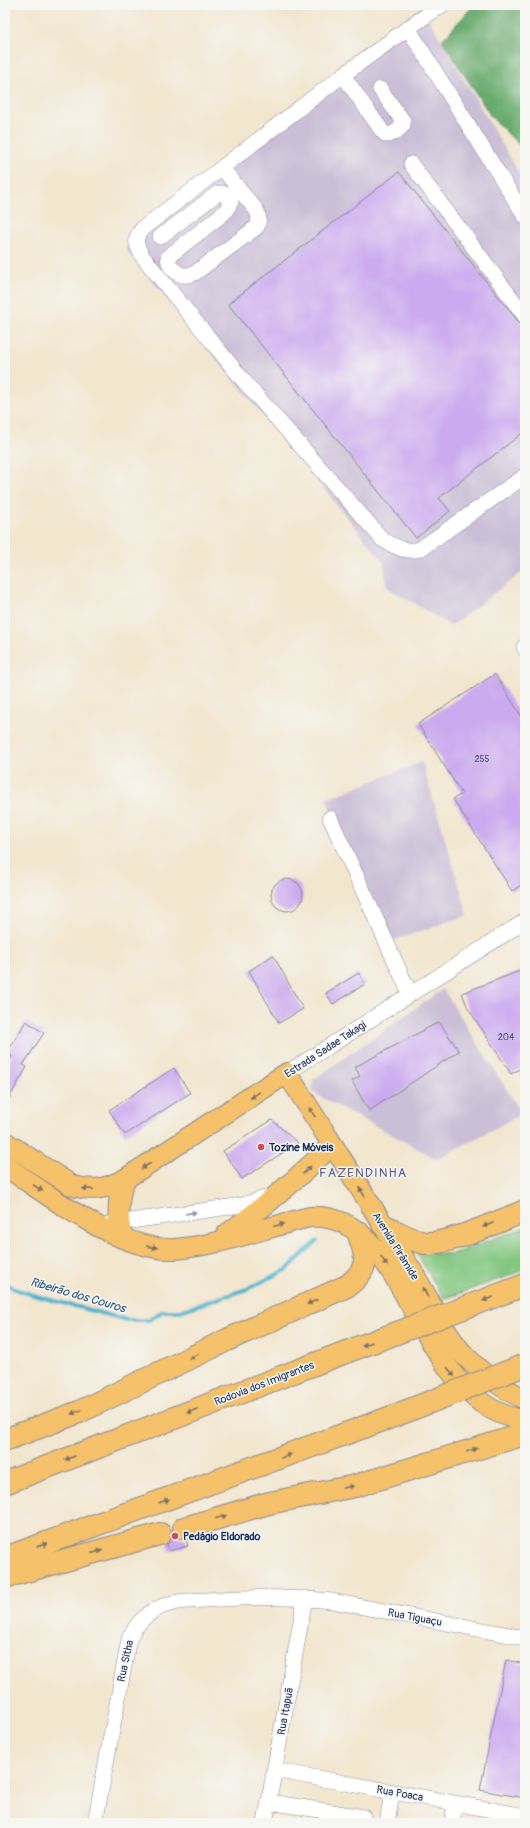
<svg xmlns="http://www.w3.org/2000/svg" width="530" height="1828" font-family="Pangolin,sans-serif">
<rect width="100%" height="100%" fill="#f6f6f2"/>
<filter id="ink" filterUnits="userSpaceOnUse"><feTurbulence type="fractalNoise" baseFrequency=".025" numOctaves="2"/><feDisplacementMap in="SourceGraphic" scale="8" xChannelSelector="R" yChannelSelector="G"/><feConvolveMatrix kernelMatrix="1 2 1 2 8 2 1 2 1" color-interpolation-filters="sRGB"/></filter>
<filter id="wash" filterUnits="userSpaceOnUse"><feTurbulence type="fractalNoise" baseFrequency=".012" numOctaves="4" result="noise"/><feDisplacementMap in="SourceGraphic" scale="16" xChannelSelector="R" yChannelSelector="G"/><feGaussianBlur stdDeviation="0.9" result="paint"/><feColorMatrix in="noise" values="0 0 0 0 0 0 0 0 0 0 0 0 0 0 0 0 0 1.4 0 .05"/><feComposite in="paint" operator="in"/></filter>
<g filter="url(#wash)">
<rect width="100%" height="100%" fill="#f2e6cf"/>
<path fill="#cabfd7" d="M421 6 525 183V570L451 626 387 587 383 561 125 248Z
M422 762 468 915 392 941 326 799Z
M443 989 522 1114 437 1159 312 1092 313 1080Z"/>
<path fill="#82c67f" stroke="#4e7a6e" d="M525 1227V1270L444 1299 416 1253 452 1254Z"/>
<path fill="#69ab6e" stroke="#426d66" d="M474 5H525V151L492 118 442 40Z"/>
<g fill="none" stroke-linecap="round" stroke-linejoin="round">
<path stroke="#4eb2cd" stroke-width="4" d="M5 1283 15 1289 33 1295 127 1320H149L163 1311H180L247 1289 286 1270 317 1241"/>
</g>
<g id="blocks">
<path fill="#ccaaef" d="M399 172 525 330V431L439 498 450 511 416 538 228 304Z
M495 674 525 722V883L512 891 453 799 462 794 418 724Z
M271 895a16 16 0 1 1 32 0a16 16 0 1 1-32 0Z
M273 955 303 1009 279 1023 249 971Z
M525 969V1066L511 1074 468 1008 462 993Z
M359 973 365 984 333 1004 326 993Z
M26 1021 44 1033 23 1065 27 1067 5 1105V1069L12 1056 7 1053Z
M439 1022 459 1051 369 1111 352 1081 360 1076 355 1067Z
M174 1068 190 1093 125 1135 109 1110Z
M272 1120 298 1143 242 1179 223 1151Z
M172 1532 176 1537 186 1540 188 1546 169 1551 167 1544 172 1537Z
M506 1660 525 1664V1798L480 1790Z"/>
</g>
</g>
<g filter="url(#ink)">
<use href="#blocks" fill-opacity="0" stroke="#868a96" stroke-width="1"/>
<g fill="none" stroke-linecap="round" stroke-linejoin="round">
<g stroke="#868a96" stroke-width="16">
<path id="minor" d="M442 5 408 28 525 216
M408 28 343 75 143 228C133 238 136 246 143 257L243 380 383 540C396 547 405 553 420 549L525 476
M343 75 382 131 386 135C393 135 399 130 403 125V121L380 89
M411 164 525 316
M160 237 218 193H223L231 202 225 212 168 257C169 271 182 279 195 273L257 227 259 219 257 211 222 168
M524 647 525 649
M330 818 410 994
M287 1073 525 921
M110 1224 243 1205 269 1197
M274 1770 525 1816
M269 1802 363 1817 362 1823
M95 1823 129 1639C137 1621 150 1610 169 1604 181 1600 194 1601 206 1600 248 1596 290 1597 332 1601L525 1638
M265 1823 305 1598
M387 1823 392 1792
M452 1823 455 1804"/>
</g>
<g stroke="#868a96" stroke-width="22">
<path id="major" d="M5 1142 71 1185C92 1192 106 1189 125 1179L287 1073C328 1138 370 1203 410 1268 429 1297 442 1332 466 1357 484 1375 502 1389 525 1399
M5 1166C50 1196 119 1251 174 1249 219 1246 266 1227 310 1217 410 1209 415 1407 525 1420
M227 1234C265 1207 299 1177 332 1145
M122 1238C117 1218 117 1198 125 1179"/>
</g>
<g stroke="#868a96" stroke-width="24">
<path id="highway" d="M383 1225C396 1231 411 1241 425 1243 448 1245 502 1220 525 1211
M5 1440 79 1412 227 1340 347 1286C371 1268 367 1257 358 1232
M5 1483 346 1352
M184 1528 269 1503 355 1486 525 1434
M5 1558 394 1416
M5 1577 160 1534"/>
</g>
<use href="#minor" stroke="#fff" stroke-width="15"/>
<use href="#major" stroke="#f5c16b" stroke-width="20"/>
<use href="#highway" stroke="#f5c16b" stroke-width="22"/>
<g stroke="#868a96" stroke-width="24" stroke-linecap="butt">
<path id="highway-bridge" d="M346 1352 525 1285
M394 1416 525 1365"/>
</g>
<use href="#highway-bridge" stroke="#f5c16b" stroke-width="22"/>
</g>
<defs><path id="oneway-solid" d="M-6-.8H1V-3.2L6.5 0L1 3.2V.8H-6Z"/></defs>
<g fill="#7d7164">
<use href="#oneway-solid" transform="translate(255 1095) rotate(146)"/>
<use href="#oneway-solid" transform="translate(312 1112) rotate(-122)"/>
<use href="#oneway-solid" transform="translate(146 1166) rotate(147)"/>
<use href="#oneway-solid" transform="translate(307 1170) rotate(-44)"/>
<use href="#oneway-solid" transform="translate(38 1188) rotate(33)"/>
<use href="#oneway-solid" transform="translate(88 1189) rotate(-175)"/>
<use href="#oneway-solid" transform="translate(362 1192) rotate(-122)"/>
<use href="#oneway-solid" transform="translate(279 1225) rotate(-15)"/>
<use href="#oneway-solid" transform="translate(488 1225) rotate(159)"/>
<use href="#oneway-solid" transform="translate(152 1247) rotate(9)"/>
<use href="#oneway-solid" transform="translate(384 1261) rotate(56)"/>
<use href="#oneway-solid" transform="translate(425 1292) rotate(-119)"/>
<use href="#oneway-solid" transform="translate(488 1299) rotate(160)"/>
<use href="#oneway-solid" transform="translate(312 1302) rotate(156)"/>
<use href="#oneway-solid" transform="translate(367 1344) rotate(160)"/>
<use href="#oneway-solid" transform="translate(194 1356) rotate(154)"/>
<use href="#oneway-solid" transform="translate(451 1372) rotate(51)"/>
<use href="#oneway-solid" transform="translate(192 1411) rotate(159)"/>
<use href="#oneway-solid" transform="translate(76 1412) rotate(158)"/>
<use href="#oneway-solid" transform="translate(472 1450) rotate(-17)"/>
<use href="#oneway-solid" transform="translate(286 1456) rotate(-20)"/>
<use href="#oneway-solid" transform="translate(70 1458) rotate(159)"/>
<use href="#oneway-solid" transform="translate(348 1487) rotate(-11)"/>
<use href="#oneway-solid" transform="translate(164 1501) rotate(-20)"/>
<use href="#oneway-solid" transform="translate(221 1517) rotate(-16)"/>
<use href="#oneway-solid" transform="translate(42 1545) rotate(-20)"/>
<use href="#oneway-solid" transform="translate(97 1552) rotate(-15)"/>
</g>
<use fill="#8d97ae" href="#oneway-solid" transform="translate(191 1213) rotate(-8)"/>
</g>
<g fill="#d1495b" stroke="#f6f6f2" stroke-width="1.5">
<circle cx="261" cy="1147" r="4"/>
<circle cx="175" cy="1536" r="4"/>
</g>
<g text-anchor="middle" stroke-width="3" stroke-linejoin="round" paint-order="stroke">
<g font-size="9" fill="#474e82">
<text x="482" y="762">255</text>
<text x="506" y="1040">204</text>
</g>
<g font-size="11" fill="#1b2f5e" stroke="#f6f6f2">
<text transform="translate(325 1049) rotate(-33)" y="4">Estrada Sadae Takagi</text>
<text transform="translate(396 1246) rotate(58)" y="4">Avenida Pirâmide</text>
<text transform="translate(264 1383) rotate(-21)" y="4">Rodovia dos Imigrantes</text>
<text transform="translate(415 1617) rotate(11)" y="4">Rua Tiguaçu</text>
<text transform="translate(125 1661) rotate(-78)" y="4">Rua Sitha</text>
<text transform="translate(285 1711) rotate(-80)" y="4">Rua Itapuã</text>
<text transform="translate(400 1793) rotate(10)" y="4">Rua Poaca</text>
</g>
<g font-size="11" font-weight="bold" fill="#1b2f5e" stroke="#f6f6f2" text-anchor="start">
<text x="269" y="1151">Tozine Móveis</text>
<text x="183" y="1540">Pedágio Eldorado</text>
</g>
<g font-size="12" font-style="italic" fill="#2a567f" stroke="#f6f6f2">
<text transform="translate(78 1295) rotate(16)" y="4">Ribeirão dos Couros</text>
</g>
<g font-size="13" letter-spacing="1" fill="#595a91" stroke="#f6f6f2">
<text x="363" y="1177">FAZENDINHA</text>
</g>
</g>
<rect width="530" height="1828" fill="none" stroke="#f6f6f2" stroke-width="20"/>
</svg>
